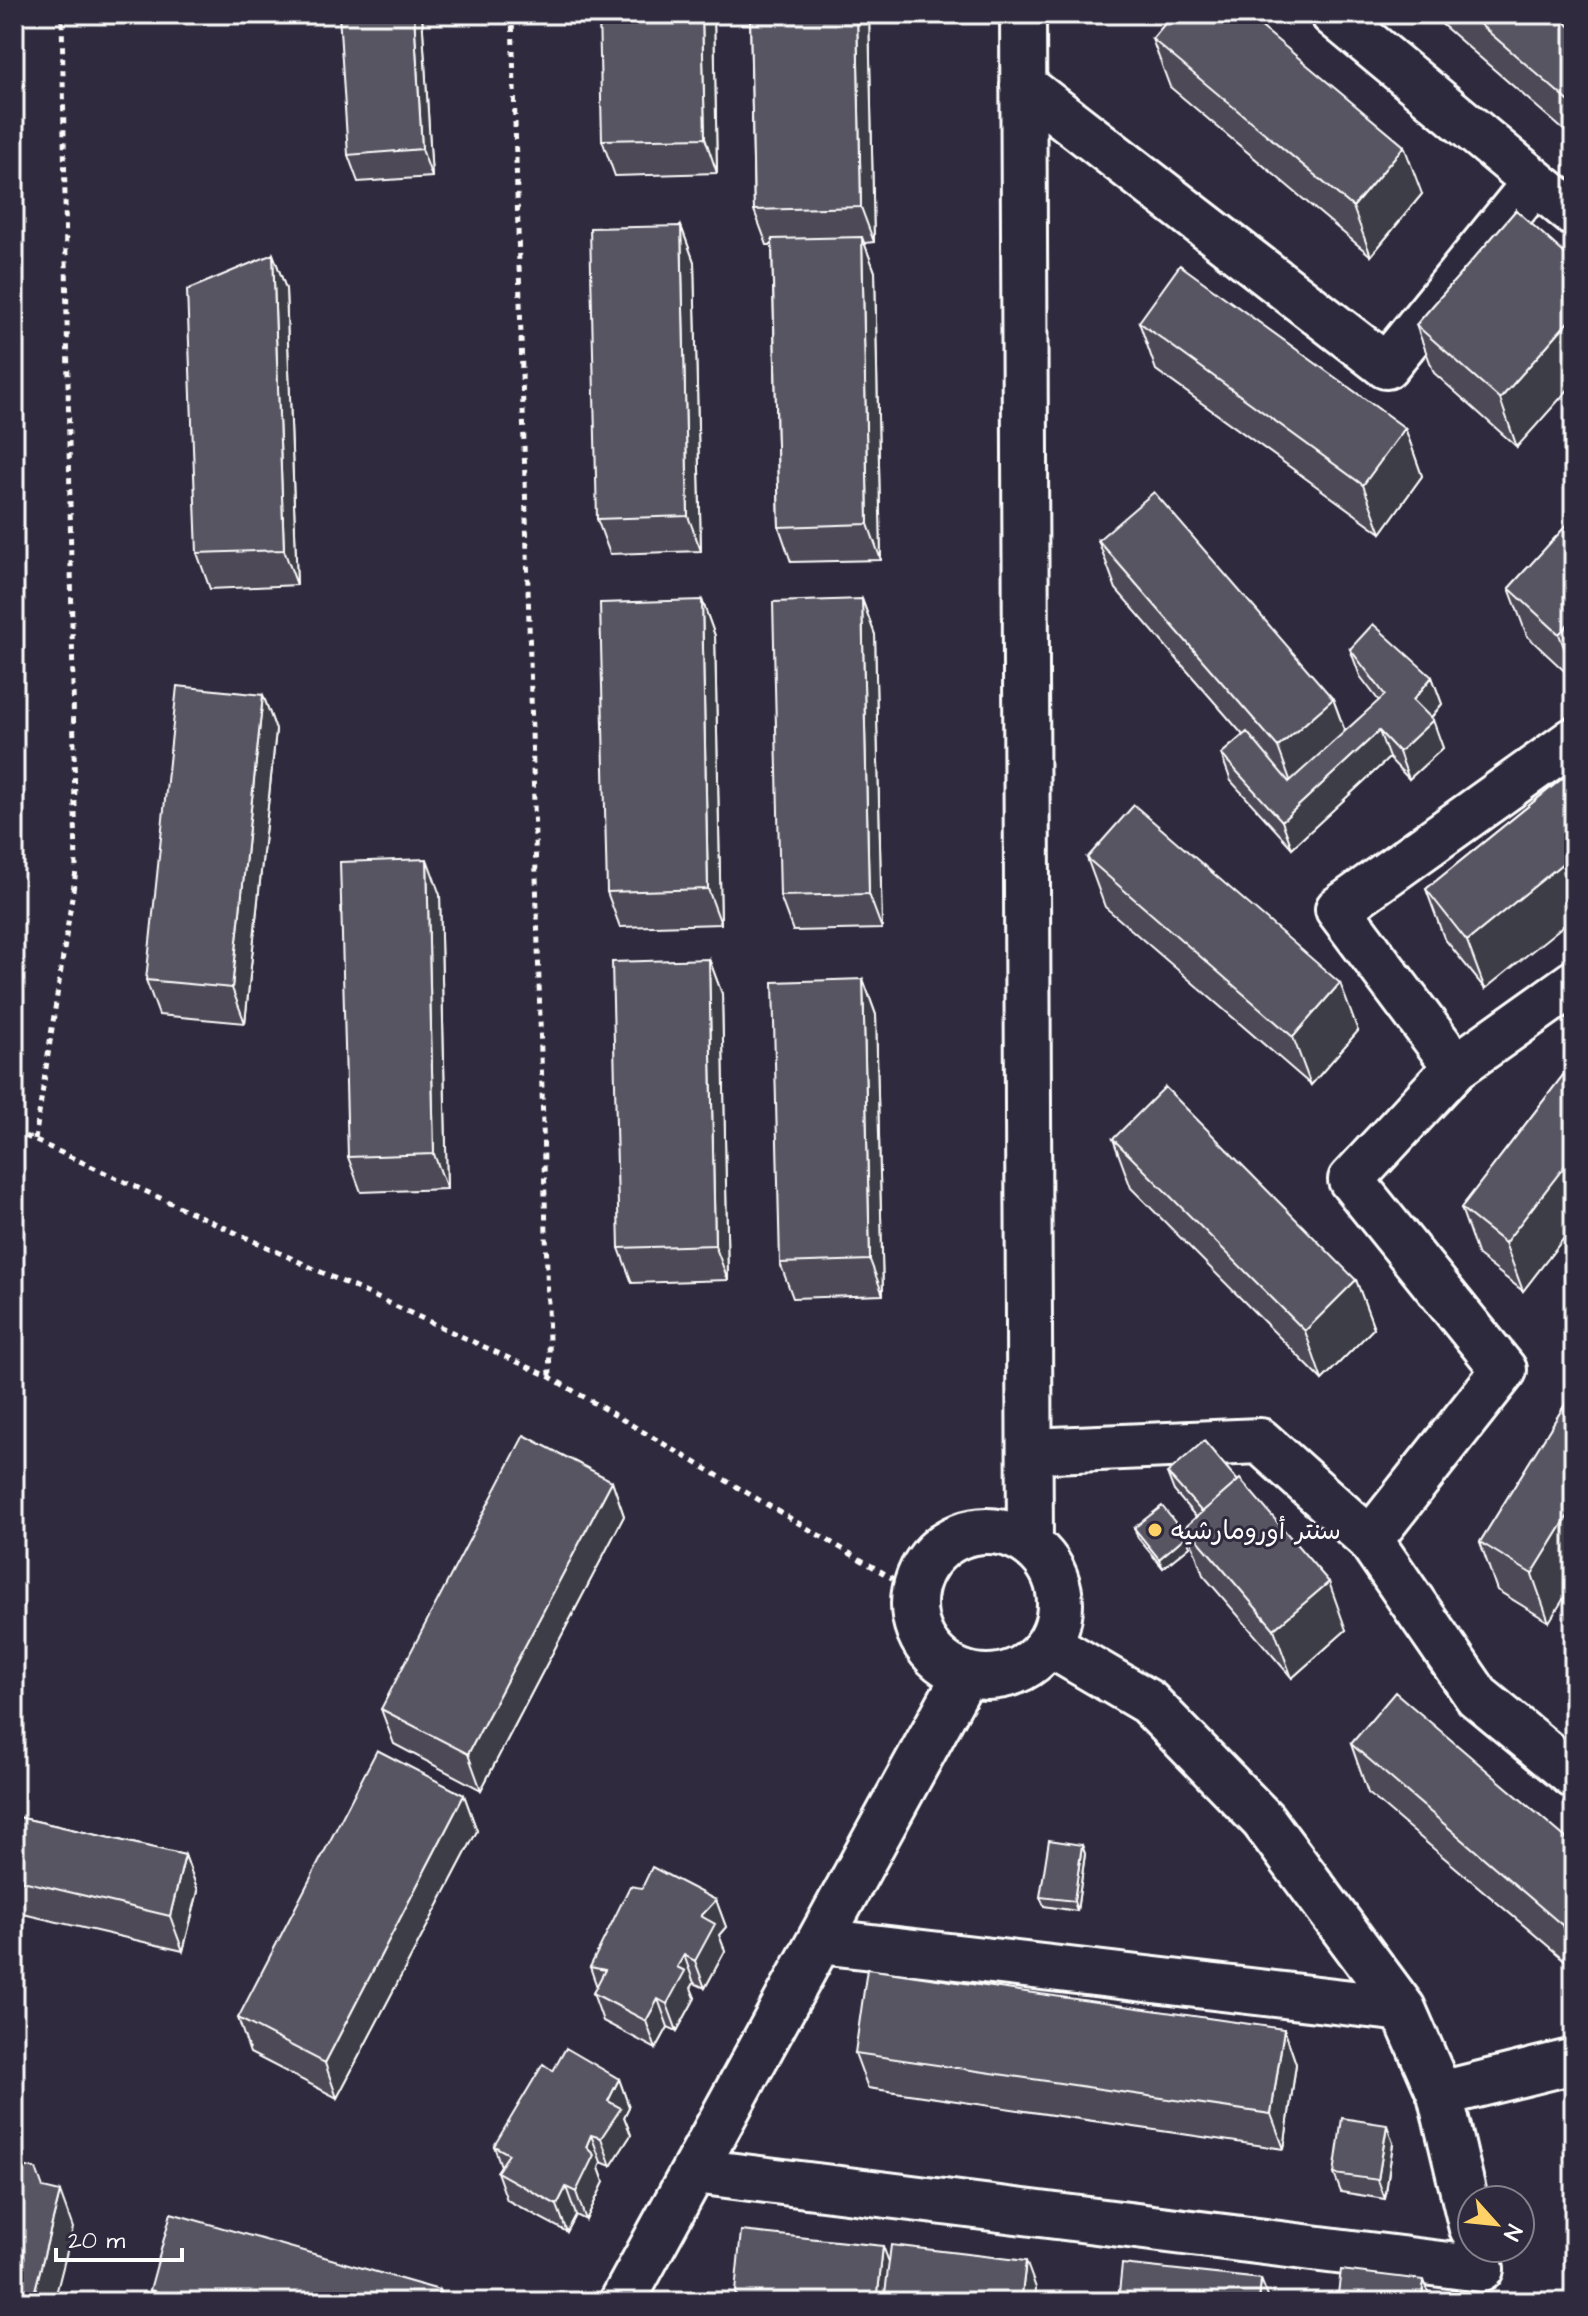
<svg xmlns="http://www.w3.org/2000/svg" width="1588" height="2316" font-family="'Architects Daughter','Playpen Sans Arabic',sans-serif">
<rect width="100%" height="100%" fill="#2f2a3d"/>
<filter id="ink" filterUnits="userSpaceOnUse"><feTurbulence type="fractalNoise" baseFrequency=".0125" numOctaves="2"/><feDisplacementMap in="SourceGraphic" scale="16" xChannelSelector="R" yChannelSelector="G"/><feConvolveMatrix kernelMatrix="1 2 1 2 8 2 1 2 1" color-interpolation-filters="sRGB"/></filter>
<g filter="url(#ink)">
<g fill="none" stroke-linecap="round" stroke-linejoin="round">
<g stroke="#fff" stroke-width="50">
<path id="minor" d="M1023 14 1030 1544
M1333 14 1574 214
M1023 85 1386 366 1535 182
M1456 1067 1338 909 1574 740
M1030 1451 1260 1441 1370 1540 1477 1696 1574 1776
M914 1604a73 73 0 1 1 146 0a73 73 0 1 1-146 0Z
M1370 1540 1504 1370 1351 1180 1456 1067 1574 983
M1049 1644 1148 1702 1263 1820 1403 2009 1440 2094 1472 2229
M820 1941 1403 2009
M1440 2094 1574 2061
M695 2171 1481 2269
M622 2302 965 1675"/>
</g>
<path stroke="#fff" stroke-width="5" stroke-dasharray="6 6" stroke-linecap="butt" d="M512 14 550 1377
M14 1131 550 1377 914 1591
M35 1140 76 871 62 14"/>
<use href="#minor" stroke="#2f2a3d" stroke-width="44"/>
</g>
<path fill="#4d4956" stroke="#fff" stroke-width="2" d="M422 14 432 177 358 182 348 155Z
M714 14 717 173 615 176 602 140Z
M750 14H869L874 242 864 243 875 272 881 560 791 562 779 527 772 245H767L754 210Z
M1430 14H1556L1574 30V139Z
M1152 39 1422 194 1371 256 1170 87Z
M1516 210 1517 447 1434 373 1416 325Z
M681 226 694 262 701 551 610 554 597 519Z
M273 254 286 289 297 585 210 589 197 553Z
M1139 322 1405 428 1422 476 1381 533 1156 370Z
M1574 517V680L1527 636 1509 588Z
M1098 540 1333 699 1345 731 1379 701 1360 676 1350 649 1432 677 1442 704 1431 718 1443 748 1409 779 1389 758 1292 848 1231 781 1221 754 1243 735 1116 589Z
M862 599 875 635 882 929 793 931 780 896Z
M702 600 715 636 721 924 620 927 607 892Z
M263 695 276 730 245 1023 159 1015 146 980Z
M1574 769 1485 989 1444 938 1426 889Z
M1087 858 1358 1031 1311 1085 1105 907Z
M440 895 447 1189 361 1192 348 1157Z
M709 959 722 994 728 1280 632 1283 619 1248Z
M863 979 876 1015 883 1295 793 1298 780 1263Z
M1574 1061V1225L1523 1291 1478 1256 1461 1208Z
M1113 1139 1356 1280 1374 1328 1322 1380 1131 1188Z
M1574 1390 1549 1622 1497 1590 1480 1542Z
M1167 1473 1346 1630 1292 1678 1203 1575 1186 1526 1196 1517 1174 1491Z
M612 1481 624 1516 481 1790 394 1744 381 1709Z
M1134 1528 1190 1546 1163 1568 1138 1538Z
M1351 1744 1574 1845V1968L1368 1793Z
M464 1795 477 1831 337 2098 250 2053 238 2018Z
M14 1816 185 1855 198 1891 183 1951 14 1912Z
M1082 1845 1085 1854 1077 1911 1044 1906 1040 1897Z
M716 1900 726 1927 719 1935 725 1951 705 1988 694 1983 691 1988 695 1998 677 2031 668 2027 656 2049 603 2021 593 1993 597 1987 590 1967Z
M1284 2029 1296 2064 1284 2149 868 2088 855 2053Z
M553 2071 619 2079 629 2107 624 2117 631 2135 611 2166 601 2162 599 2168 604 2182 586 2220 576 2215 567 2232 507 2200 497 2172 501 2166 494 2146Z
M1393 2143 1385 2199 1341 2192 1334 2174Z
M150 2290H439L444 2302H154Z"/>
<path fill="#3e3c46" stroke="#fff" stroke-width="2" d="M414 14H422L432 177 422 149Z
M702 14H714L717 173 705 138Z
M857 14H869L874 242 861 207Z
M1404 146 1422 194 1371 256 1353 207Z
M681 226 694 262 701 551 688 516Z
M862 237 875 272 881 560 868 524Z
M273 254 286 289 297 585 284 550Z
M1574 315V383L1517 447 1500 399Z
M1405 428 1422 476 1381 533 1363 485Z
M862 599 875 635 882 929 869 894Z
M702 600 715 636 721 924 708 889Z
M1574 618V674L1559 634Z
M1432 677 1442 704 1423 727 1413 700Z
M263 695 276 730 245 1023 232 988Z
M1333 699 1351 748 1296 796 1278 747Z
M1433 720 1443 748 1409 779 1399 752Z
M1379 731 1389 758 1292 848 1282 821Z
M1574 854V917L1485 989 1467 941Z
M427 859 440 895 447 1189 434 1154Z
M709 959 722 994 728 1280 715 1245Z
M863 979 876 1015 883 1295 870 1260Z
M1340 983 1358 1031 1311 1085 1293 1037Z
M1574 1154V1225L1523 1291 1505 1243Z
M1356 1280 1374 1328 1322 1380 1305 1331Z
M612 1481 624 1516 481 1790 468 1754Z
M1574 1506V1582L1549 1622 1532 1574Z
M1186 1536 1190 1546 1163 1568 1159 1559Z
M1329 1582 1346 1630 1292 1678 1274 1629Z
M464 1795 477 1831 337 2098 325 2063Z
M1082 1845 1085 1854 1077 1911 1074 1901Z
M185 1855 198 1891 183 1951 170 1916Z
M716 1900 726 1927 719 1935 725 1951 705 1988 695 1961 701 1916Z
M1574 1910V1959L1562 1925Z
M684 1955 694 1983 691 1988 695 1998 677 2031 667 2004 677 1967Z
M658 1999 668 2027 656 2049 646 2021Z
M1284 2029 1296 2064 1284 2149 1271 2114Z
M619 2079 629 2107 624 2117 631 2135 611 2166 601 2138 608 2101Z
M1387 2125 1393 2143 1385 2199 1378 2180Z
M591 2135 601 2162 599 2168 604 2182 586 2220 576 2192 586 2147Z
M566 2187 576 2215 567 2232 557 2205Z
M60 2192 73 2228 54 2302H32Z
M883 2246 893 2273 890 2302H877Z
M1026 2261 1036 2288 1035 2302H1021Z
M1261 2279 1270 2302H1259Z
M1424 2280 1432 2302H1421Z
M439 2290 444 2302H436Z"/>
<path fill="#595564" stroke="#fff" stroke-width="2" d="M339 14H414L422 149 348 155Z
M599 14H702L705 138 602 140Z
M750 14H857L861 207 754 210Z
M1173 14H1246L1404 146 1353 207 1152 39Z
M1468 14H1556L1574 30V106Z
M1516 210 1574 262V315L1500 399 1416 325Z
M681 226 688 516 597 519 590 228Z
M862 237 868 524 779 527 772 239Z
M273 254 284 550 197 553 187 290Z
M1180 265 1405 428 1363 485 1139 322Z
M1154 492 1333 699 1278 747 1098 540Z
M1574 517V618L1559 634 1509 588Z
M862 599 869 894 780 896 773 602Z
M702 600 708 889 607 892 600 603Z
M1373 624 1432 677 1413 700 1433 720 1399 752 1379 731 1282 821 1221 754 1247 732 1289 782 1385 695 1350 649Z
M177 686 263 695 232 988 146 980Z
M1574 769V854L1467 941 1426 889Z
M1134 805 1340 983 1293 1037 1087 858Z
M427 859 434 1154 348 1157 340 862Z
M709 959 715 1245 619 1248 612 962Z
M863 979 870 1260 780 1263 773 982Z
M1574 1061V1154L1505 1243 1461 1208Z
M1165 1087 1356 1280 1305 1331 1113 1139Z
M1574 1390V1506L1532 1574 1480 1542Z
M524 1435 612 1481 468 1754 381 1709Z
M1204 1441 1238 1481 1202 1512 1167 1473Z
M1240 1479 1329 1582 1274 1629 1186 1526Z
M1162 1506 1186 1536 1159 1559 1134 1528Z
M1395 1692 1574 1845V1910L1562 1925 1351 1744Z
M377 1750 464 1795 325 2063 238 2018Z
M14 1816 185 1855 170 1916 14 1879Z
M1049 1840 1082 1845 1074 1901 1040 1897Z
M652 1867 716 1900 701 1916 715 1924 695 1961 684 1955 677 1967 685 1971 667 2004 658 1999 646 2021 593 1993 605 1970 590 1967 630 1886 642 1888Z
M867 1969 1284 2029 1271 2114 855 2053Z
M566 2048 619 2079 608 2101 621 2108 601 2138 591 2135 586 2147 594 2155 576 2192 566 2187 557 2205 497 2172 509 2154 494 2146 543 2064 553 2071Z
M1342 2118 1387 2125 1378 2180 1334 2174Z
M14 2164 36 2169 43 2188 60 2192 32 2302H14Z
M171 2213 439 2290 436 2302H191L150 2290Z
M741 2231 883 2246 877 2302H734Z
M891 2245 1026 2261 1021 2302H884Z
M1122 2264 1261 2279 1259 2302H1118Z
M1341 2270 1424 2280 1421 2302H1337Z"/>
</g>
<circle fill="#ffd166" stroke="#2f2a3d" stroke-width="3" cx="1155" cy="1530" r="8"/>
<g text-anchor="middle" stroke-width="6" stroke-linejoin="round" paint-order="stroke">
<g font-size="26" fill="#fff" stroke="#2f2a3d" text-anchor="start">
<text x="1171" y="1539">سنتر أورومارشيه</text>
</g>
</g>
<rect width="1588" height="2316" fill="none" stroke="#2f2a3d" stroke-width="48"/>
<rect x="24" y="24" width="1540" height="2268" fill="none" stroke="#fff" stroke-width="3" filter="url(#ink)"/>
<g transform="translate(1496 2224) rotate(117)"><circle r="38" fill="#2f2a3d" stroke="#827f8b" stroke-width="2"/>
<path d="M0-6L14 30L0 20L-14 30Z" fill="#ffd166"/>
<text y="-12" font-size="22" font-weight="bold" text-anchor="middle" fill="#ffffff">N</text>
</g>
<path d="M56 2248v12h126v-12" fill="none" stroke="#ffffff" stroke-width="4"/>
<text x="68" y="2248" font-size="24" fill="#ffffff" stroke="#2f2a3d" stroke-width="6" paint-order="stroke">20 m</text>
</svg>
